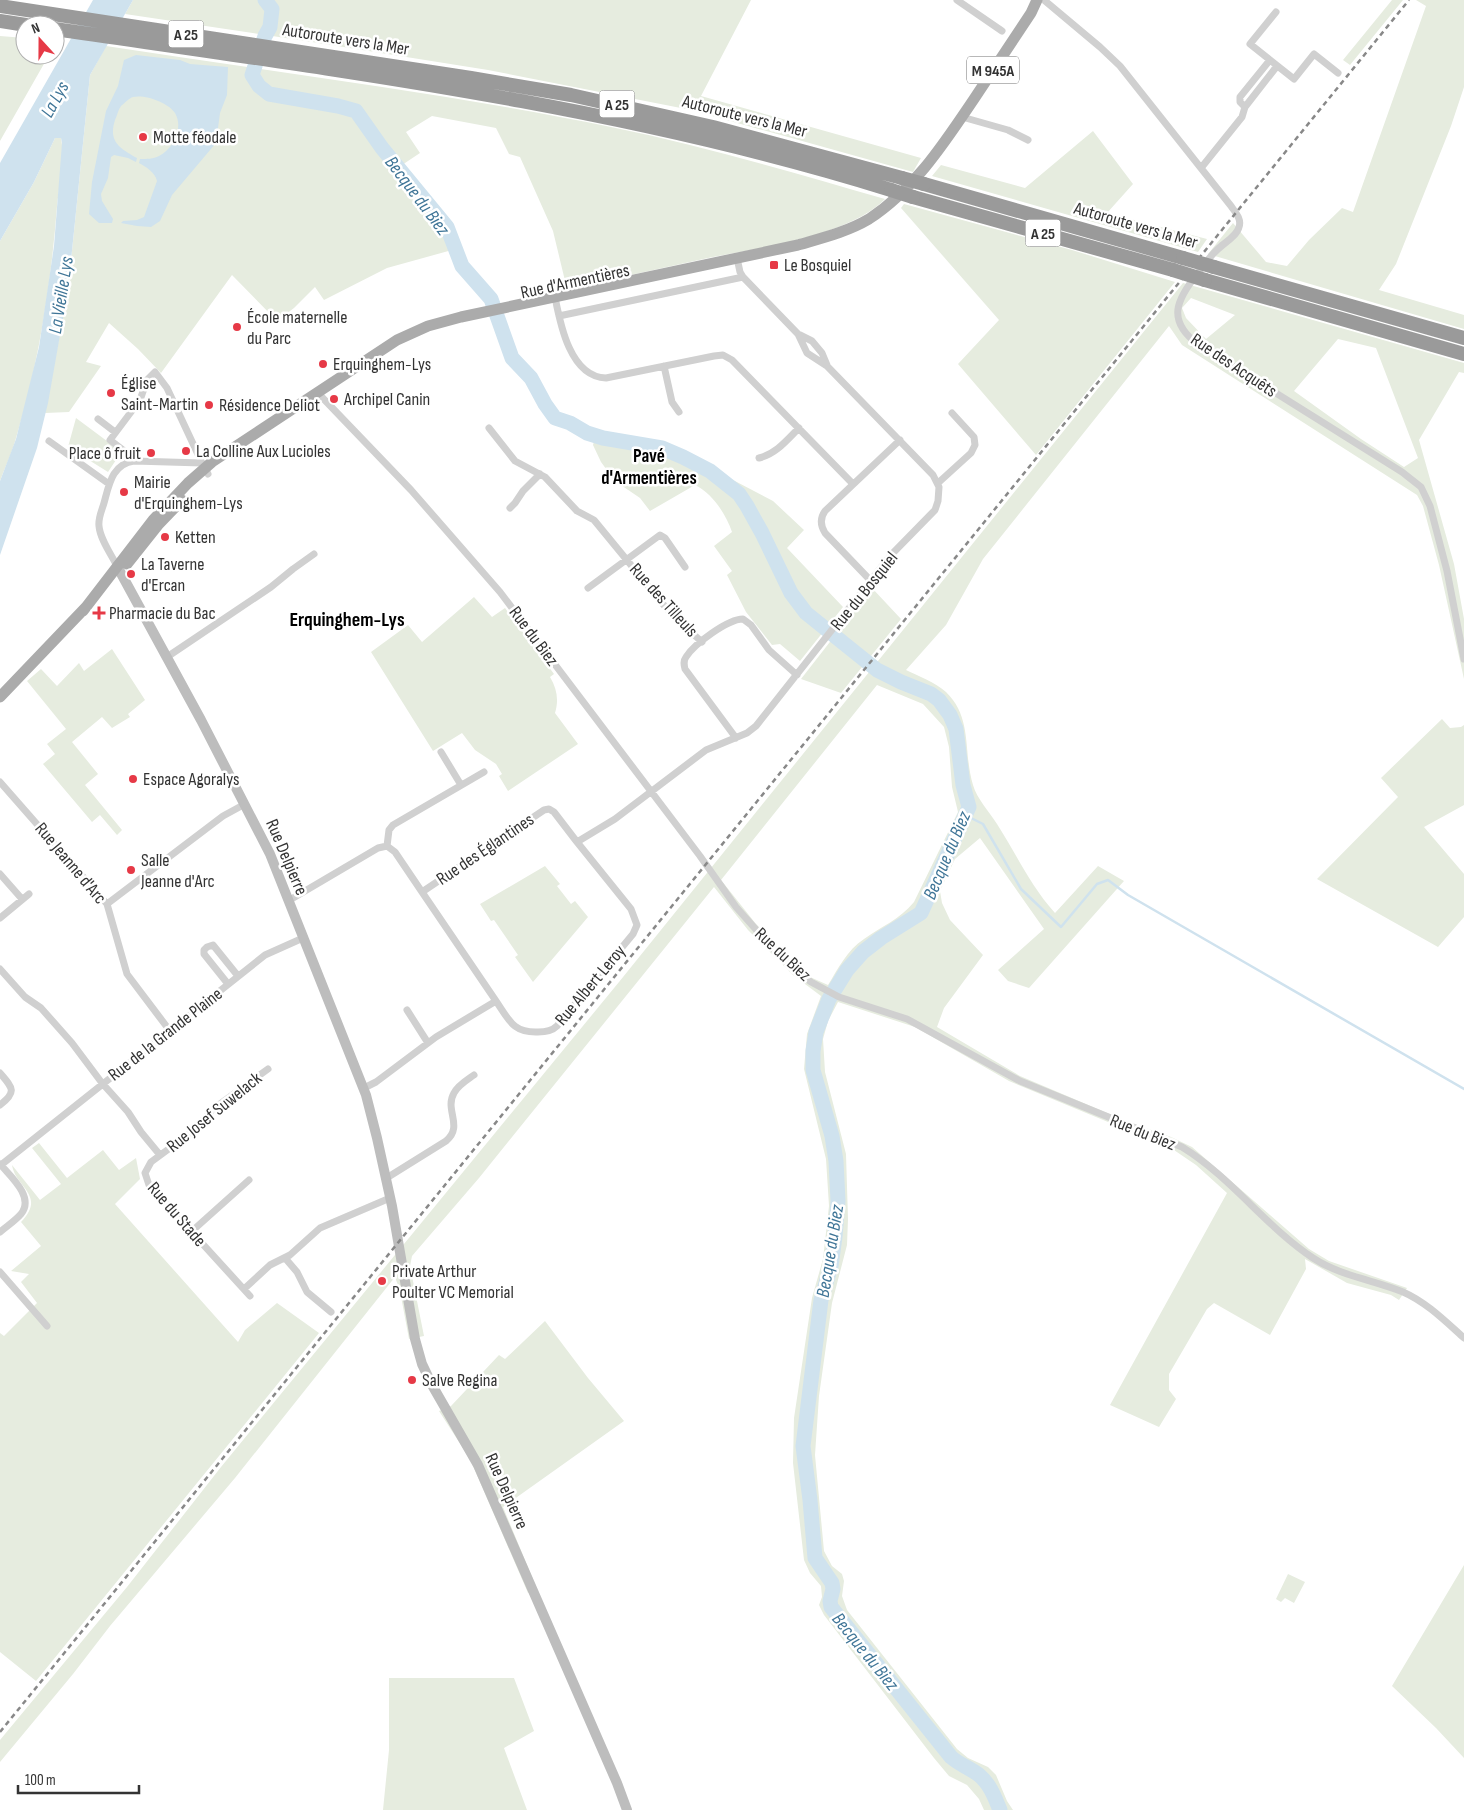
<svg xmlns="http://www.w3.org/2000/svg" width="1464" height="1810" font-family="'Sofia Sans Condensed',sans-serif">
<rect width="100%" height="100%" fill="#fff"/>
<path fill="#e6ecdf" fill-rule="evenodd" d="M133 0H751L701 96 921 158 913 172 691 110 488 70 312 42 125 14Z
M1392 0H1403L1350 65 1343 60Z
M1416 0H1464V87L1451 126 1396 264 1379 290 1464 315V329L1208 254 1233 223 1266 262 1287 266 1309 240 1342 208 1353 212 1426 6Z
M0 36 25 38V55H49L0 141Z
M106 46C274 72 445 93 611 127 704 146 794 173 885 199 849 236 758 248 708 258 661 268 614 279 567 289L553 231 520 157 509 154 496 128 432 116 406 132 420 153 396 169 446 233 452 250 387 268 324 300 315 287 294 308 277 321 232 275 161 373 138 349 109 323 86 362 101 366 69 412 45 413 68 290 90 75Z
M1093 131 1133 184 1107 213 1207 239 1198 252 932 176 941 165 1025 188Z
M55 138H61C65 158 59 186 57 206 51 284 39 363 16 438 12 453 5 467 0 481V241L34 182Z
M904 204 1072 250 1175 282 1036 455 958 364 999 320 901 208Z
M1183 283 1464 363V373L1459 372 1419 440 1454 564 1464 619V679L1439 565 1423 506 1417 495 1182 345 1169 326 983 559 946 625 906 670C918 676 935 682 946 692 973 718 963 752 973 785 977 799 989 811 997 824 1017 855 1030 885 1055 913L1098 866 1124 881 1029 988 1008 981 998 970 1044 929 980 838 955 859 940 891 942 903 950 920 983 955 944 1008 937 1027 1020 1076 1126 1121 1171 1137 1192 1147 1309 1249 1329 1261 1407 1288 1399 1300 1391 1295 1347 1283 1305 1259 1306 1269 1270 1335 1214 1303 1207 1309 1169 1374V1390L1176 1399 1159 1427 1110 1405 1227 1193 1196 1165 1171 1148 1009 1081 915 1027 838 1002 828 1021 823 1039 825 1072 846 1154 848 1219 847 1245 832 1303 819 1396 815 1455 824 1551 832 1566 842 1574 844 1581 842 1596 847 1610 957 1749 968 1758 988 1767 996 1775 1007 1801 1013 1810H984L979 1799 967 1785 949 1776 934 1758 824 1615 819 1605 822 1597 821 1586 810 1573 804 1560 793 1463 794 1418 812 1298 823 1259 829 1206 826 1159 804 1069 807 1034 821 996 793 975 748 930 714 887 479 1178 412 1256 410 1266 424 1336 409 1339 400 1291 395 1277 235 1478 110 1626 73 1674 0 1762V1740L127 1587 221 1467 619 982ZM1191 298 1235 315 1206 339 1186 318 1182 308ZM1338 339 1376 348 1418 458 1404 467 1361 439 1294 391ZM877 685 923 704 944 727 949 747 952 787 958 812 914 902C899 920 882 926 864 939 847 950 838 969 828 985L810 977 789 958 756 924 721 880Z
M76 418 119 450 120 454 108 472 68 447Z
M597 430 656 443 670 447 773 501 804 530 787 548 843 607 800 661 780 644 772 645 746 612 727 575 732 571 714 546 732 532C726 514 712 493 695 485L650 511 640 498 615 481 601 462 593 445Z
M872 588 901 619 841 693 801 679Z
M474 597 492 617 505 608 554 674 550 677C557 689 559 700 555 713L578 744 508 791 499 776 502 774 496 764 475 750 462 733 433 751 371 652 408 625 422 642Z
M112 649 145 700 128 714 130 717 112 728 102 717 72 742 98 774 85 785 122 830 117 835 100 815 92 822 43 764 55 754 47 744 66 729 27 681 41 669 57 686 79 663 84 671Z
M1442 719 1450 728 1461 727 1464 725V805L1424 827 1464 874V917L1438 947 1317 879 1398 797 1381 778Z
M545 866 560 884 557 886 571 904 575 901 588 917 533 982 515 957 518 955 494 920 491 921 480 904Z
M39 1143 67 1178 103 1150 119 1170 136 1158 140 1179 115 1204 238 1342 245 1330 277 1303 319 1333 36 1681 0 1652V1333L4 1336 37 1303 21 1282 29 1274 11 1271 41 1246 21 1222C47 1195 15 1187 12 1165L40 1200 61 1184 32 1148Z
M545 1321 588 1378 624 1421 503 1507 537 1589 528 1593 470 1459 439 1411 451 1406 499 1355 505 1359Z
M1464 1565V1758L1436 1728 1392 1686Z
M1288 1574 1305 1582 1294 1603 1285 1598 1281 1602 1276 1599Z
M389 1678H514L534 1731 504 1748 527 1810H383L389 1750Z"/>
<path fill="#cfe2ee" d="M93 0H133L90 75 68 290 48 403 37 448 0 555V481L16 439 39 347 54 246 62 143 61 138H55L34 182 0 241V163Z
M136 55 180 60 190 64 228 67 227 95 220 113 216 143 172 195 160 221 151 227 137 226 121 223 123 221 137 220 144 217 157 181C155 172 146 167 139 163L140 159C147 159 153 159 159 156 173 149 184 128 175 113 169 103 145 94 133 97 129 98 125 103 121 106 118 110 117 116 115 120 108 142 120 148 137 158L136 162 128 158 114 155 111 157 108 178 101 194 102 201 113 219 112 223H99L89 214 92 182 106 111 118 86 124 60Z"/>
<g fill="none" stroke-linecap="round" stroke-linejoin="round">
<path stroke="#cfe2ee" stroke-width="2.5" d="M965 815 983 824 1021 889 1061 927 1097 884 1108 880 1128 895 1464 1089"/>
<path stroke="#cfe2ee" stroke-width="15" d="M265 0 272 9 270 27 265 36 252 75 259 86 269 94 338 106 356 111 382 148 447 227 462 266 491 299 512 358 531 378 545 404 555 418 570 423 587 433 603 438 662 448 683 457 710 471 739 494 747 506 762 533 791 593 806 613 877 670 901 682 931 694 939 700 950 715 956 729 963 785 969 807 921 913 881 938 863 952 847 970 829 999 816 1032 813 1051V1070L832 1136 836 1161 838 1201 835 1237 831 1266 821 1300 803 1446 810 1500 815 1558 832 1583 833 1589 830 1601 831 1607 951 1757C960 1765 970 1768 979 1775 990 1784 995 1798 1000 1810"/>
<path stroke="#d0d0d0" stroke-width="7" d="M957 0 1002 31
M1044 0 1100 47 1120 66 1231 206C1235 212 1242 219 1239 227 1237 236 1224 243 1218 249 1210 256 1204 265 1198 273 1176 300 1166 321 1199 345L1402 472 1421 487 1430 506 1447 571 1464 659
M1276 12 1250 44 1294 79 1314 54 1338 73
M1270 60 1240 97V102L1245 107 1277 66
M962 117 1008 130 1028 140
M1201 168 1242 117 1245 107
M737 258 740 272 743 277 798 334 812 341 822 353 827 365
M555 297C560 323 570 377 606 378L714 356 723 355 732 360 853 484
M559 316 743 277
M664 366 672 402 679 412
M317 392 411 490 500 592 700 856 736 907 776 952 794 969 811 982 839 997 907 1019 1020 1081 1182 1147C1231 1177 1266 1227 1313 1258 1340 1276 1374 1280 1403 1292 1426 1302 1445 1321 1464 1338
M98 419 115 432
M489 428 515 461 545 477 577 511 594 520 672 615 702 642
M49 441 109 484
M759 458C776 454 787 440 799 428
M134 461 123 450 110 440 140 400 147 380 155 372 167 388 202 463
M938 483 971 453 975 445 974 437 952 413
M510 508 515 503 523 491 540 474
M117 566C111 554 100 539 99 526 98 518 102 510 104 503 109 485 112 464 134 461L202 463 208 474
M871 581 825 533C820 525 820 518 825 511L900 440
M588 588 660 535 665 538 685 567
M167 657 271 587 293 569 314 554
M736 738 685 669C684 665 683 661 686 657 694 644 728 619 743 619L751 625 769 650 797 675
M441 752 461 785
M0 782 107 904 127 974 170 1031
M387 846 395 852 422 892
M0 874 22 899
M288 901 378 848 387 846 389 830 393 825 484 772
M107 904 223 816 245 804
M0 918 29 894
M0 969 25 997 41 1008 72 1043 102 1083 128 1112 141 1132 160 1155
M228 984 204 954V950L207 947 213 945 238 976
M496 1001 422 892 544 810 549 809 554 812 577 842 615 819 706 750 747 733 756 726 891 555 935 510 938 501 939 487 933 475 827 366 807 353 798 334
M407 1010 428 1043
M0 1073C13 1088 17 1092 0 1105
M364 1088 376 1082 436 1037 496 1001C509 1020 513 1033 538 1032 546 1032 552 1031 557 1026L633 934 637 925 631 909 577 842
M0 1164C10 1176 35 1197 21 1214 15 1221 7 1226 0 1232
M1 1165 265 955 303 938
M385 1179 446 1141C464 1126 444 1110 454 1093 458 1085 467 1080 474 1075
M191 1232 249 1180
M285 1258 297 1272 307 1292 331 1312
M0 1272 47 1326
M244 1289 270 1265 290 1255 320 1228 390 1198
M250 1296 149 1185 145 1173 151 1162 193 1131 213 1109 268 1069"/>
<path stroke="#bdbdbd" stroke-width="10" d="M117 566 201 720 270 854 366 1095 377 1138 392 1206 415 1339 422 1364 432 1385 478 1465 617 1783 627 1810"/>
<path stroke="#ababab" stroke-width="11" d="M127 564 158 525 182 500
M83 611 153 520 188 483 212 462 397 340 428 326 461 317 798 245C822 238 847 232 869 219 914 190 945 142 974 99 993 70 1012 42 1031 13L1037 0
M0 697 87 606"/>
<path stroke="#9a9a9a" stroke-width="14" d="M0 6 471 78 571 95 713 127 902 178
M0 21 26 25
M55 29C336 70 619 105 891 190
M924 184 1183 258
M913 197 1173 270
M1214 267 1464 338
M1205 280 1464 354"/>
<path stroke="#888" stroke-width="2.5" stroke-dasharray="5 4" stroke-linecap="butt" d="M0 1732 1409 0"/>
<path stroke="#9a9a9a" stroke-width="14" d="M902 178 924 184
M891 190 913 197
M1183 258 1214 267
M1173 270 1205 280"/>
</g>
<g fill="#e63946" stroke="#fff" stroke-width="2">
<circle cx="143" cy="137" r="5"/>
<rect x="769" y="260" width="10" height="10" rx="2.5"/>
<circle cx="237" cy="327" r="5"/>
<circle cx="323" cy="364" r="5"/>
<circle cx="111" cy="393" r="5"/>
<circle cx="334" cy="399" r="5"/>
<circle cx="209" cy="405" r="5"/>
<circle cx="186" cy="451" r="5"/>
<circle cx="151" cy="453" r="5"/>
<circle cx="124" cy="492" r="5"/>
<circle cx="165" cy="537" r="5"/>
<circle cx="131" cy="574" r="5"/>
<path d="M96.5 605.5h5v5h5v5h-5v5h-5v-5h-5v-5h5z"/>
<circle cx="133" cy="779" r="5"/>
<circle cx="131" cy="870" r="5"/>
<circle cx="382" cy="1281" r="5"/>
<circle cx="412" cy="1380" r="5"/>
</g>
<g text-anchor="middle" stroke-width="5" stroke-linejoin="round" paint-order="stroke">
<g fill="#fff" stroke="#707070" stroke-width="1">
<rect x="168.5" y="20.5" width="35" height="27" rx="4"/>
<rect x="967" y="56.5" width="52" height="27" rx="4"/>
<rect x="599.5" y="90.5" width="35" height="27" rx="4"/>
<rect x="1025.5" y="219.5" width="35" height="27" rx="4"/>
</g>
<g font-size="16" font-weight="bold" fill="#333">
<text x="186" y="40">A 25</text>
<text x="993" y="76">M 945A</text>
<text x="617" y="110">A 25</text>
<text x="1043" y="239">A 25</text>
</g>
<g font-size="18" fill="#333" stroke="#fff">
<text transform="translate(346 39) rotate(9)" y="6">Autoroute vers la Mer</text>
<text transform="translate(745 116) rotate(14)" y="6">Autoroute vers la Mer</text>
<text transform="translate(1136 225) rotate(16)" y="6">Autoroute vers la Mer</text>
<text transform="translate(575 281) rotate(-12)" y="6">Rue d'Armentières</text>
<text transform="translate(1234 365) rotate(34)" y="6">Rue des Acquêts</text>
<text transform="translate(864 591) rotate(-51)" y="6">Rue du Bosquiel</text>
<text transform="translate(664 600) rotate(48)" y="6">Rue des Tilleuls</text>
<text transform="translate(534 636) rotate(53)" y="6">Rue du Biez</text>
<text transform="translate(485 849) rotate(-34)" y="6">Rue des Églantines</text>
<text transform="translate(287 857) rotate(67)" y="6">Rue Delpierre</text>
<text transform="translate(71 863) rotate(50)" y="6">Rue Jeanne d'Arc</text>
<text transform="translate(783 954) rotate(43)" y="6">Rue du Biez</text>
<text transform="translate(590 985) rotate(-50)" y="6">Rue Albert Leroy</text>
<text transform="translate(165 1034) rotate(-38)" y="6">Rue de la Grande Plaine</text>
<text transform="translate(214 1112) rotate(-39)" y="6">Rue Josef Suwelack</text>
<text transform="translate(1143 1132) rotate(22)" y="6">Rue du Biez</text>
<text transform="translate(177 1214) rotate(49)" y="6">Rue du Stade</text>
<text transform="translate(507 1491) rotate(66)" y="6">Rue Delpierre</text>
</g>
<g font-size="18" fill="#333" stroke="#fff" text-anchor="start">
<text x="153" y="143">Motte féodale</text>
<text x="784" y="271">Le Bosquiel</text>
<text x="247" y="323">École maternelle<tspan x="247" dy="21">du Parc</tspan></text>
<text x="333" y="370">Erquinghem-Lys</text>
<text x="121" y="389">Église<tspan x="121" dy="21">Saint-Martin</tspan></text>
<text x="344" y="405">Archipel Canin</text>
<text x="219" y="411">Résidence Deliot</text>
<text x="196" y="457">La Colline Aux Lucioles</text>
<text x="141" y="459" text-anchor="end">Place ô fruit</text>
<text x="134" y="488">Mairie<tspan x="134" dy="21">d'Erquinghem-Lys</tspan></text>
<text x="175" y="543">Ketten</text>
<text x="141" y="570">La Taverne<tspan x="141" dy="21">d'Ercan</tspan></text>
<text x="109" y="619">Pharmacie du Bac</text>
<text x="143" y="785">Espace Agoralys</text>
<text x="141" y="866">Salle<tspan x="141" dy="21">Jeanne d'Arc</tspan></text>
<text x="392" y="1277">Private Arthur<tspan x="392" dy="21">Poulter VC Memorial</tspan></text>
<text x="422" y="1386">Salve Regina</text>
</g>
<g font-size="19" font-style="italic" fill="#3f7597" stroke="#fff">
<text transform="translate(54 99) rotate(-61)" y="7">La Lys</text>
<text transform="translate(418 195) rotate(53)" y="7">Becque du Biez</text>
<text transform="translate(60 295) rotate(-81)" y="7">La Vieille Lys</text>
<text transform="translate(946 855) rotate(-67)" y="7">Becque du Biez</text>
<text transform="translate(829 1251) rotate(-81)" y="7">Becque du Biez</text>
<text transform="translate(866 1651) rotate(51)" y="7">Becque du Biez</text>
</g>
<g font-size="19" font-weight="bold" fill="#000" stroke="#fff">
<text x="649" y="462">Pavé<tspan x="649" dy="22">d'Armentières</tspan></text>
</g>
<g font-size="20" font-weight="bold" fill="#000" stroke="#fff">
<text x="347" y="626">Erquinghem-Lys</text>
</g>
</g>
<g transform="translate(40 40) rotate(339)"><circle r="24" fill="#ffffff" stroke="#adadad"/>
<path d="M0-4L9 19L0 12L-9 19Z" fill="#e63946"/>
<text y="-8" font-size="14" font-weight="bold" text-anchor="middle" fill="#333333">N</text>
</g>
<path d="M18 1785v8h121v-8" fill="none" stroke="#333333" stroke-width="2.5"/>
<text x="25" y="1785" font-size="15" fill="#333333" stroke="#ffffff" stroke-width="4" paint-order="stroke">100 m</text>
</svg>
